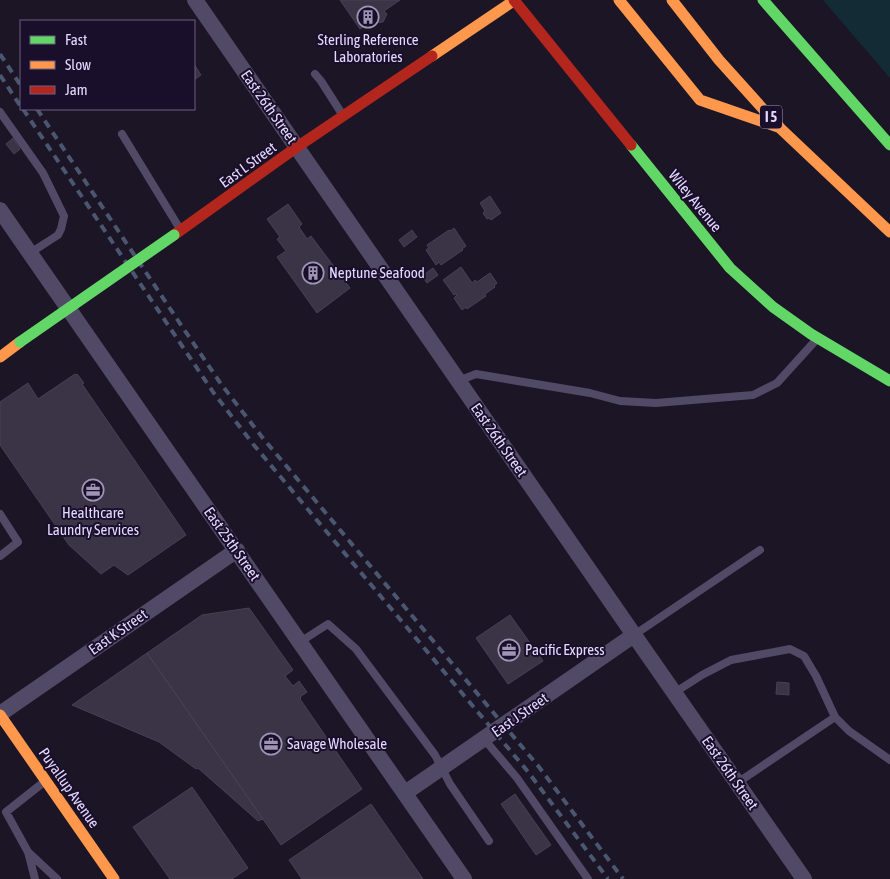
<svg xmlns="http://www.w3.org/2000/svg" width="890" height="879" font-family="'Asap Condensed',sans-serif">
<rect width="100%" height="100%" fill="#1b1525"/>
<path fill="#132b34" d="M823 0H890V78Z"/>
<path fill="#3b3346" stroke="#494058" d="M340 0H400L384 11 387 14 383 22 375 23 373 20 360 29Z
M194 64 201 75 194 80Z
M13 138 20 149 14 154 6 144Z
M490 196 501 213 491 220 489 218 487 219 483 213 485 211 480 203Z
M288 204 302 224 299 227 307 239 311 236 350 288 317 313 277 257 286 251 277 239 280 237 267 219Z
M454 228 466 246 462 249 463 250 441 265 439 262 436 265 426 250 429 248 427 245 449 230 450 231Z
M412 230 417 237 404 247 399 240Z
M461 267 472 283 475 280 477 282 490 273 497 283 494 286 495 287 485 294 486 296 467 309 466 307 462 310 454 298 457 295 456 294 454 295 443 280Z
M433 268 438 275 427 283 422 276Z
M75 374 76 375 77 374 84 383 82 384 186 535 128 575 114 565 101 574 69 545 0 445V402L28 383 38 399Z
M249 608 293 670 285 676 293 686 299 681 307 692 300 697 301 698 300 699 362 789 281 845 147 653 202 615Z
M510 615 543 661 508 684 476 638Z
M147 653 263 819 258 821 198 768 196 769 159 742 72 705Z
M777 682 789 683V695L776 694Z
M192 787 248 868 232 879H170L133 827Z
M515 794 551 845 536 855 501 804Z
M371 804 423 879H302L289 860Z"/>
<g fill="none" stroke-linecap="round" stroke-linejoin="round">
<path stroke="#514a66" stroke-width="8" d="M315 74 321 81 342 114
M0 112 43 173 64 216 61 229 58 235 30 253
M122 134 180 229
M458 381 476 374 590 393 620 401 656 403 753 395 777 383 816 340
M0 514 18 542 0 556
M634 635 760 550
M300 642 328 624 356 649 435 755 450 784 489 841
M674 693 702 675 731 660 790 649 804 656 816 676 835 717 849 731 890 760
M484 739 517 778 588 879
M737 783 835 717
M28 852 57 879
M35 879 28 852 6 812 44 782"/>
<path stroke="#514a66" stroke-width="16" d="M195 0 634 635 804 879
M0 210 464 879
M0 714 237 550
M405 793 634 635"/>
<path stroke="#63d668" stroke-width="11" d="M763 0 890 145
M631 145 730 268 773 307 811 334 890 381"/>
<path stroke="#ff974d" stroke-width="11" d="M619 0 700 100 778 127
M672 0 719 60 781 129 890 232
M432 56 515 0
M0 357 20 342
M0 715 114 879"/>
<path stroke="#b3261e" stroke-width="11" d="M514 0 631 145
M174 235 297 147 432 56"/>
<path stroke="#4b5671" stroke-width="4" stroke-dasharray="8 6" stroke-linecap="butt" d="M0 54 21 86
M0 75 21 107
M23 109 213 392 253 444 529 773 608 879
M37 109 177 319 221 384 262 437 539 767 623 879"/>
<path stroke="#63d668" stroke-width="11" d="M20 342 174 235"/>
</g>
<defs>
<g id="building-ring" transform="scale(1.125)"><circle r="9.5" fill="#1a0f2b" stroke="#9f94b3" stroke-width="1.5"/><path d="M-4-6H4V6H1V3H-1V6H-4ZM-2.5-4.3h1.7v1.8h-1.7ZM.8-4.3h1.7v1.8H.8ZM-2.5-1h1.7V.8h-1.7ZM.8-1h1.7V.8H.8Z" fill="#9f94b3"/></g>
<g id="office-ring" transform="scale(1.125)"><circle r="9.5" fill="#1a0f2b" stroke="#9f94b3" stroke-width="1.5"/><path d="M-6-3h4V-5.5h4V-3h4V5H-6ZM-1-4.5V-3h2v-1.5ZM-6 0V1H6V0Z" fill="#9f94b3"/></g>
</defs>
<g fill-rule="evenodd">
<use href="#building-ring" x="368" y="17"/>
<use href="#building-ring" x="313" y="273"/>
<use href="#office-ring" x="93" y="490"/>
<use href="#office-ring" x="509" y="650"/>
<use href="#office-ring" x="271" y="744"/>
</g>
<g text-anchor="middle" stroke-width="4" stroke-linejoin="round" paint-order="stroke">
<rect fill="#1a0f2b" stroke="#a99cbf" stroke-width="1" x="760" y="105.5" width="22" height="23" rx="4"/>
<g font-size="14" font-weight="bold" fill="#e6d9ff">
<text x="771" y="122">I 5</text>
</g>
<g font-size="15" fill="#e6d9ff" stroke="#1a0f2b" text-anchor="start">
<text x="368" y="45" text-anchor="middle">Sterling Reference<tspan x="368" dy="17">Laboratories</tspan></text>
<text x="329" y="278">Neptune Seafood</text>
<text x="93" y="518" text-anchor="middle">Healthcare<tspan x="93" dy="17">Laundry Services</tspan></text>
<text x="525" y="655">Pacific Express</text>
<text x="287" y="749">Savage Wholesale</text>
</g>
<g font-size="15" fill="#e6d9ff" stroke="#1a0f2b">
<text transform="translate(269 107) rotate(55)" y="5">East 26th Street</text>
<text transform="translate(248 165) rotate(-36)" y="5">East L Street</text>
<text transform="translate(695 201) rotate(51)" y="5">Wiley Avenue</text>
<text transform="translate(499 440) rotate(55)" y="5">East 26th Street</text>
<text transform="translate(232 544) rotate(55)" y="5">East 25th Street</text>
<text transform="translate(118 632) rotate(-35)" y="5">East K Street</text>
<text transform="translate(520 715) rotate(-35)" y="5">East J Street</text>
<text transform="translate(730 773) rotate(55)" y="5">East 26th Street</text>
<text transform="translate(69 788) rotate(55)" y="5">Puyallup Avenue</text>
</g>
</g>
<rect x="20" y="20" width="175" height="90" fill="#1a0f2b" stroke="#6c6080"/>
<rect x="30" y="36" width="25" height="8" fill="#63d668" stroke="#6c6080"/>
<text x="65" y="45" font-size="15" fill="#e6d9ff">Fast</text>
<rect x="30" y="61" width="25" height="8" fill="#ff974d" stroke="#6c6080"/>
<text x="65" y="70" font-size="15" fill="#e6d9ff">Slow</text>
<rect x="30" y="86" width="25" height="8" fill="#b3261e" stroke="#6c6080"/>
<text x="65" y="95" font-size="15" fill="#e6d9ff">Jam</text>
</svg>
